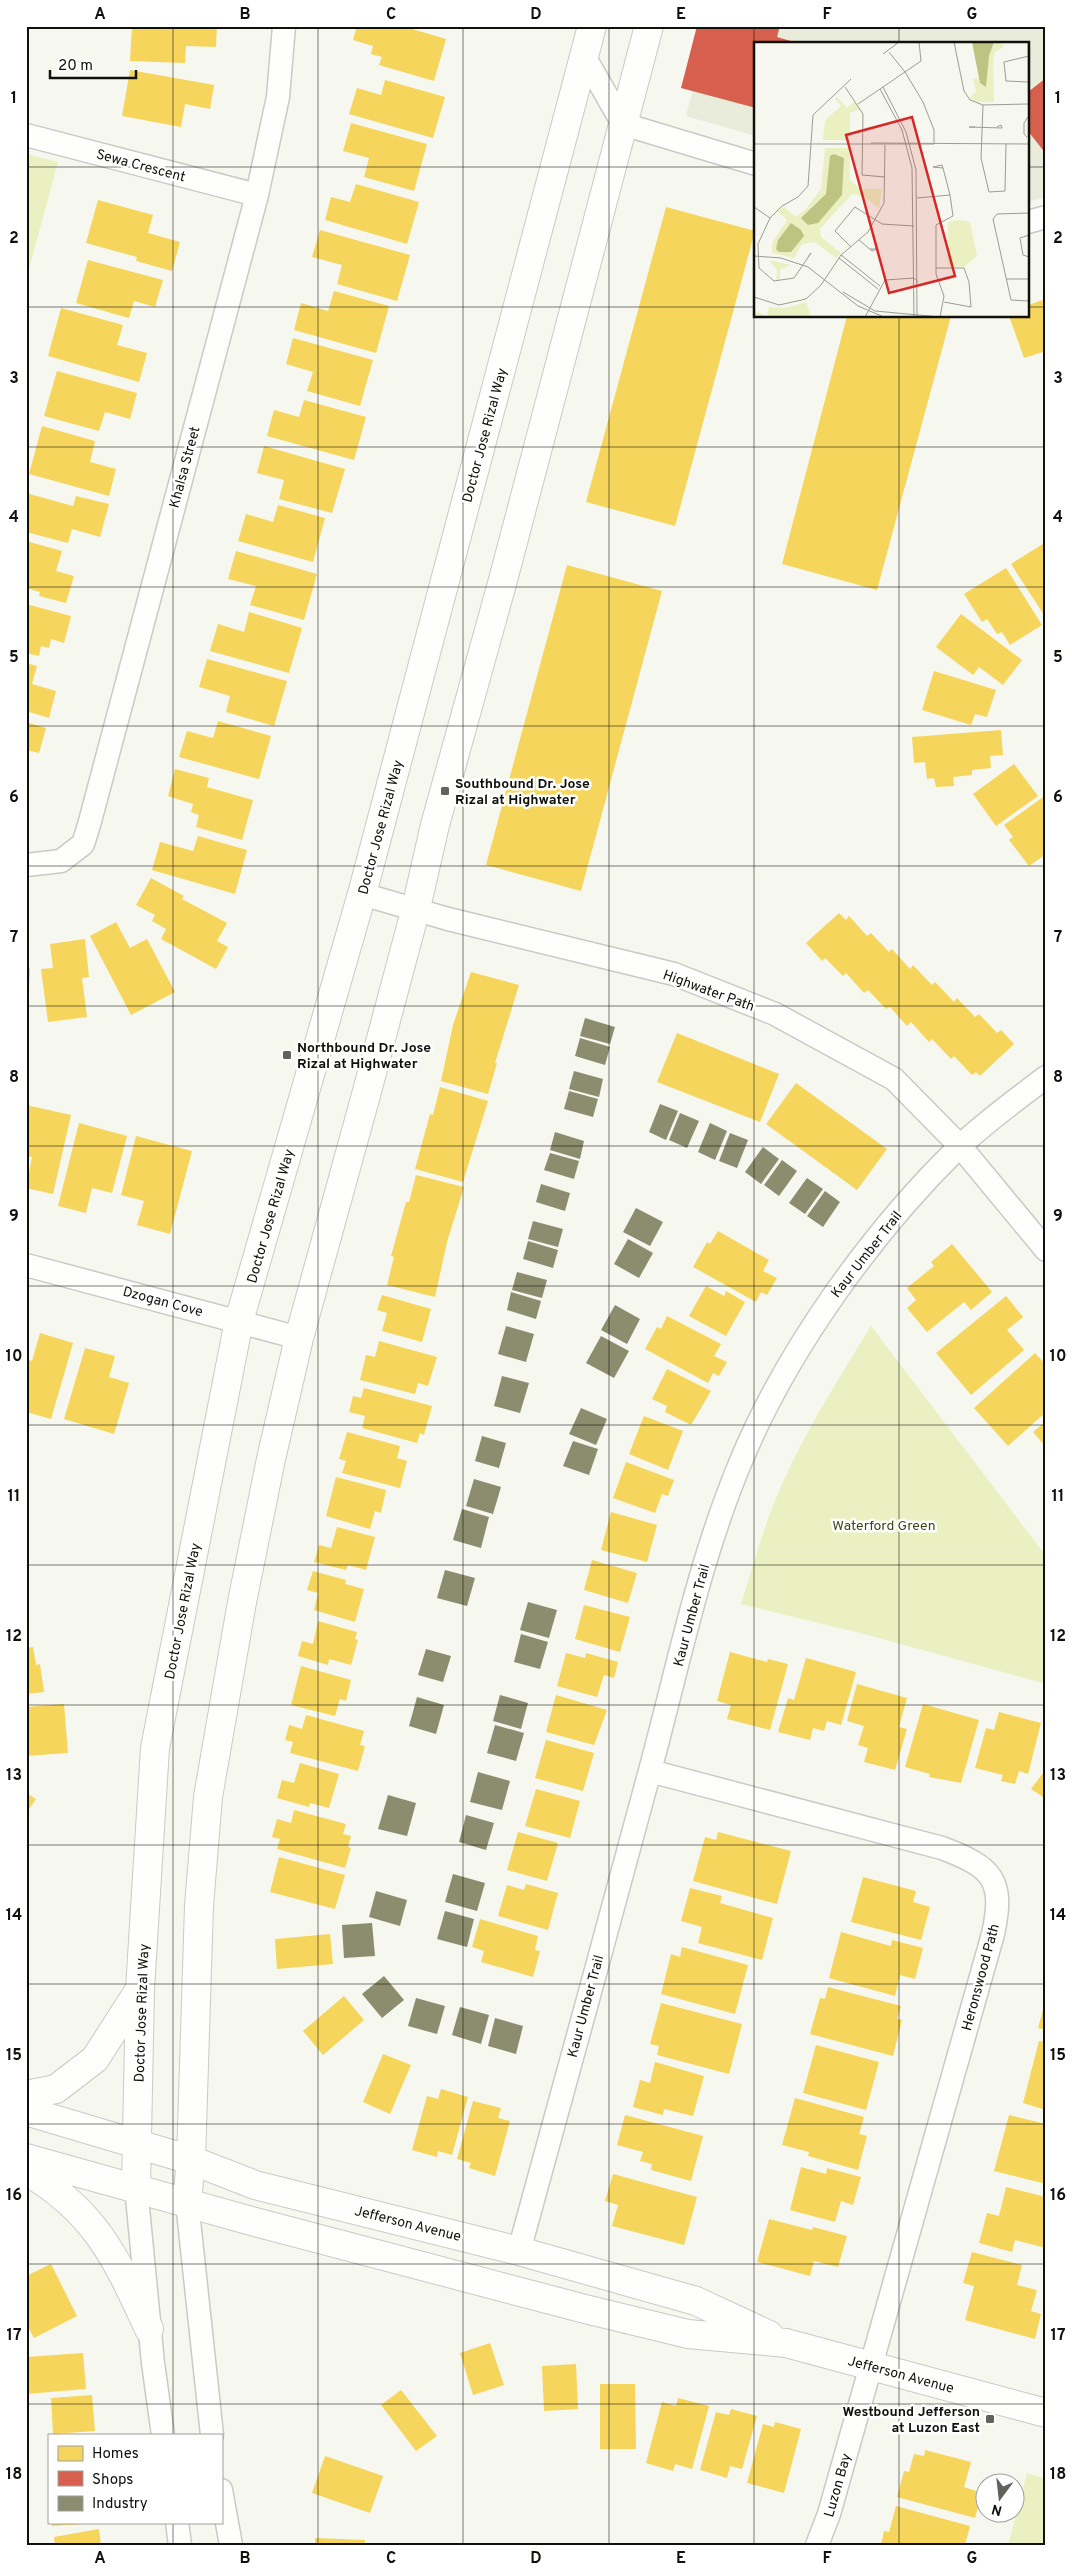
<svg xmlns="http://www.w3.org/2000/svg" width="1072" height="2571" font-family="Overpass,sans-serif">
<rect width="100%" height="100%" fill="#f6f8f0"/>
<path fill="#e9ebdb" d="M710 26H1046V197L1028 202V44H756V136L686 116Z"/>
<path fill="#eaf0c1" d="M26 154 58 162 26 280Z
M871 1326 1046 1556V1684L868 1635 741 1604C752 1571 760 1538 773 1506 798 1442 835 1385 871 1326Z
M1027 2473 1046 2479V2545H1008Z"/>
<path fill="#f6d55c" d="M132 26H217L216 47 186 46 185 63 130 61Z
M357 26H402L446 39 434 81 379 65 382 57 371 54 373 46 353 40Z
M130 70 214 85 210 109 185 104 181 127 122 116Z
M385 80 445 97 433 138 349 114 357 88 381 95Z
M351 123 427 144 414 191 364 177 369 158 343 151Z
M356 184 419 202 407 244 325 220 331 197 350 202Z
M98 200 153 215 148 233 180 242 172 271 136 261 137 257 86 243Z
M666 207 755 231 675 526 586 502Z
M320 230 410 255 397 301 337 284 342 265 312 257Z
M88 260 163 280 155 307 134 301 129 318 76 303Z
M334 291 389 306 376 353 294 330 301 303 328 311Z
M1046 299V351L1024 358 1009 316H1028V305Z
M61 308 123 325 117 345 147 353 139 382 48 356Z
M847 316H951L877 590 782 564Z
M293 338 373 360 360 406 307 391 313 372 286 364Z
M57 371 137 393 130 419 105 412 99 431 44 416Z
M304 400 366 417 354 460 267 436 274 410 299 417Z
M42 426 95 441 90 462 116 469 109 496 29 474Z
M264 446 345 469 332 513 279 499 284 480 257 473Z
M26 493 73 506 76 496 109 504 100 537 72 529 68 543 26 532Z
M278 505 325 518 313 562 238 541 246 514 273 522Z
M26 541 62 551 56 571 74 576 66 603 39 596 40 592 26 588Z
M1046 542V618L1011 564Z
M236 551 317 574 304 620 250 605 256 586 228 579Z
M567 565 662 591 581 891 486 865Z
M1006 568 1042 625 1010 645 1002 632 997 634 987 619 982 622 964 594Z
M26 604 71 616 64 643 51 639 49 648 41 646 39 656 26 653Z
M249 612 302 628 289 673 210 651 218 624 244 632Z
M961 614 1022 660 1003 685 979 667 973 675 936 647Z
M207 659 287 681 274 726 226 712 230 696 199 687Z
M26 663 37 666 32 684 56 691 49 718 26 711Z
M934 671 996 690 987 717 975 714 971 725 922 710Z
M218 721 271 736 259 779 179 757 187 731 213 738Z
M26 722 46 728 39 753 26 750Z
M1001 730 1003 755 990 756 991 768 972 770V775L953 777 954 786 936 787 934 778 927 779 925 762 914 763 912 737Z
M1014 764 1038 796 996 826 973 794Z
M175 769 209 778 207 787 253 800 242 840 196 827 199 815 191 812 193 804 168 796Z
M1046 795V854L1029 866 1009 840 1013 837 1004 825Z
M198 836 247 850 235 894 152 870 160 842 193 851Z
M151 878 184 896 182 899 227 923 217 941 228 947 216 969 161 939 166 929 152 921 155 915 136 905Z
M839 913 846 920 849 916 867 936 871 933 889 952 892 949 910 969 913 965 932 985 935 982 954 1002 957 998 975 1017 979 1014 997 1033 1001 1030 1014 1044 980 1076 976 1072 972 1075 954 1056 951 1059 932 1039 929 1042 911 1022 907 1026 890 1007 886 1009 868 990 864 993 846 973 843 976 825 958 822 961 806 943Z
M116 922 130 948 147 939 175 992 131 1015 90 936Z
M85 939 89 977 82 978 87 1017 48 1022 41 969 53 968 50 944Z
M26 968H30L28 1014H26Z
M471 972 519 985 495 1063H497L488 1094 441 1081 453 1025Z
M677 1033 779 1074 760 1122 657 1082Z
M796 1083 887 1149 857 1190 766 1124Z
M440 1087 488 1101 463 1182 415 1169 430 1114 433 1115Z
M26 1105 71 1115 53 1194 26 1188 32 1157 26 1156Z
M79 1123 127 1136 112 1193 92 1188 86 1213 58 1206Z
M136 1136 192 1151 170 1234 137 1225 144 1201 121 1195Z
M416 1175 464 1187 447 1242 435 1297 387 1285 394 1257 391 1256 406 1202H409Z
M718 1231 769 1260 763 1271 777 1278 767 1295 761 1292 756 1302 693 1267 707 1242 710 1244Z
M952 1244 992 1292 971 1310 964 1302 927 1332 907 1308 916 1300 907 1288 934 1266 931 1262Z
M706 1286 724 1296 726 1291 745 1302 726 1336 689 1316Z
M382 1295 431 1309 422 1342 382 1331 387 1313 377 1310Z
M1006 1296 1023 1317 1007 1330 1024 1350 971 1395 936 1353Z
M667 1316 721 1344 714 1356 727 1362 719 1376 713 1373 708 1383 645 1349 657 1327 661 1329Z
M40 1333 73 1343 51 1419 26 1412V1359L32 1361Z
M379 1341 437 1357 428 1386 418 1383 415 1394 360 1380 366 1355 375 1357Z
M85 1348 115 1356 109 1377 129 1383 114 1434 64 1419Z
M1035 1353 1046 1365V1412L1008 1446 974 1408Z
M667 1369 711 1391 691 1425 665 1412 667 1406 652 1399Z
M364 1388 432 1406 424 1435 420 1433 417 1443 362 1428 365 1416 349 1412 353 1396 361 1398Z
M644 1416 683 1431 668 1470 629 1454Z
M1046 1421V1447L1033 1432Z
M347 1432 400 1446 397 1458 407 1461 400 1488 342 1473 346 1461 339 1459Z
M626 1462 674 1480 668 1496 662 1494 655 1513 613 1498Z
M336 1477 386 1490 381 1513 375 1511 370 1529 326 1516Z
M611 1512 657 1525 647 1562 601 1550Z
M337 1527 375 1537 366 1570 348 1565 346 1570 314 1562 319 1545 331 1548Z
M592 1560 637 1573 628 1603 584 1590Z
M313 1571 346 1580 345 1584 364 1589 355 1622 314 1610 318 1593 307 1590Z
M584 1605 630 1617 620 1652 575 1639Z
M318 1621 357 1632 355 1639 358 1640 351 1665 329 1659 328 1665 298 1656 302 1641 313 1644Z
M33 1647 36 1665 40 1664 44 1692 26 1694V1648Z
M730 1652 767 1662 768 1659 788 1664 770 1730 727 1719 731 1705 717 1701Z
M566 1653 585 1658 586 1653 618 1662 614 1678 604 1675 597 1697 557 1686Z
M806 1658 856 1672 841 1725 827 1721 824 1731 813 1728 810 1740 778 1732 788 1698 794 1700Z
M301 1666 351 1680 346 1701 340 1699 335 1716 291 1705Z
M857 1684 907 1698 899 1727 907 1729 895 1770 864 1762 868 1748 858 1745 864 1726 847 1721Z
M556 1695 607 1710 594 1745 546 1732Z
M64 1704 68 1753 26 1756V1707Z
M923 1704 979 1720 961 1783 929 1777 930 1774 905 1767Z
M999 1712 1041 1723 1028 1774 1019 1771 1015 1784 1001 1781 1003 1775 975 1768 986 1728 994 1730Z
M306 1715 364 1731 360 1745 365 1746 358 1771 290 1753 293 1742 285 1740 289 1725 302 1729Z
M546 1740 594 1753 583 1791 535 1778Z
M300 1763 339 1774 329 1808 310 1803 309 1807 277 1798 282 1780 294 1783Z
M1046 1769V1799L1031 1789Z
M536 1789 580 1801 570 1838 525 1826Z
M26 1793 36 1799 26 1813Z
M294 1810 346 1824 343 1834 351 1836 348 1847 351 1848 345 1868 277 1849 280 1839 272 1837 277 1819 291 1823Z
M518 1832 558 1843 547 1881 507 1870Z
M718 1832 791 1851 777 1904 693 1881 705 1837 716 1840Z
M279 1857 345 1875 335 1909 270 1892Z
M863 1877 916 1891 913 1902 930 1907 921 1940 851 1922Z
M526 1884 558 1893 548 1930 498 1916 507 1885 524 1890Z
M690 1888 722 1896 720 1903 773 1918 762 1960 698 1943 702 1927 681 1921Z
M480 1919 538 1936 535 1950 540 1951 533 1977 481 1962 484 1951 472 1947Z
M841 1932 891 1946 892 1940 923 1948 915 1979 900 1975 895 1996 829 1978Z
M330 1934 333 1964 277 1969 275 1939Z
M682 1947 748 1965 735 2014 661 1994 671 1954 680 1957Z
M828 1987 901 2006 897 2019 902 2020 893 2056 810 2034 820 1998 825 1999Z
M344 1996 364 2020 323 2055 303 2031Z
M661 2003 742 2024 729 2074 657 2055 659 2046 650 2044Z
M1045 2003H1046V2030L1038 2028Z
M1039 2041 1046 2042V2110L1023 2103Z
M816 2045 879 2062 866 2110 803 2093Z
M383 2054 411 2065 390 2114 363 2102Z
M655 2062 704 2076 693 2116 664 2109 663 2115 633 2107 640 2080 650 2083Z
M441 2089 468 2097 452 2155 438 2151 437 2157 412 2150 427 2096 438 2099Z
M795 2098 864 2117 859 2134 867 2136 858 2170 808 2156 809 2152 782 2145Z
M473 2101 501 2108 498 2118 510 2121 495 2176 469 2168 471 2163 457 2159Z
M625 2115 703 2136 691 2181 651 2170 652 2164 640 2161 643 2152 617 2145Z
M1009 2115 1046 2124V2184L994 2171Z
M801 2167 826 2174 827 2168 861 2177 853 2205 841 2201 835 2222 790 2210Z
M613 2174 697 2197 684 2245 612 2226 618 2205 605 2201Z
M1006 2187 1046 2197V2248L1015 2240 1012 2252 979 2243 987 2213 999 2216Z
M769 2219 812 2230 813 2227 847 2236 838 2267 814 2261 810 2276 757 2262Z
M972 2252 1022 2265 1017 2285 1037 2290 1031 2311 1041 2314 1035 2339 965 2320 974 2286 963 2283Z
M51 2264 77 2316 34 2338 26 2323V2276Z
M490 2343 504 2385 473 2395 460 2353Z
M83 2353 86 2389 26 2394V2357Z
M576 2364 578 2409 544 2411 542 2366Z
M600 2384H635L636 2449H600Z
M401 2390 437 2436 416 2451 381 2405Z
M92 2395 95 2431 53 2434 51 2398Z
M678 2398 709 2406 692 2469 675 2464 673 2471 646 2463 662 2402 676 2406Z
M731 2409 757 2416 742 2469 730 2466 727 2478 700 2470 716 2412 729 2415Z
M775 2422 801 2429 784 2493 747 2483 763 2424 774 2427Z
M925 2450 971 2462 964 2487 982 2493 975 2518 897 2497 904 2471 909 2472 914 2454 924 2456Z
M325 2456 383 2476 370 2513 312 2493Z
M896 2506 970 2526 965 2545H881L884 2531 889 2532Z
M52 2522H85V2524L52 2526Z
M99 2529 101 2545H55L54 2537Z
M315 2538 365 2540V2545H315Z"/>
<path fill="#d6604d" d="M697 26H780L777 37 801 44H756V108L681 88Z
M1046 78V154L1028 131V92Z"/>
<path fill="#8c8c6e" d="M585 1018 615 1027 610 1044 580 1036Z
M580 1038 610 1047 605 1065 575 1056Z
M574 1071 603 1079 599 1097 569 1089Z
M569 1091 598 1099 593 1117 564 1109Z
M660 1104 678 1111 666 1140 649 1132Z
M680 1113 699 1121 687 1148 669 1140Z
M710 1123 727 1131 715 1160 698 1152Z
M555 1132 584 1141 580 1159 550 1150Z
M730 1133 748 1140 737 1168 719 1161Z
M763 1147 779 1159 761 1184 745 1172Z
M550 1153 579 1161 574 1179 544 1170Z
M782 1160 797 1171 779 1196 764 1185Z
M807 1178 823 1189 805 1214 789 1203Z
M541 1184 570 1193 565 1211 536 1202Z
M825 1191 840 1202 823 1227 807 1216Z
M636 1208 663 1222 650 1246 623 1232Z
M533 1221 563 1229 558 1247 528 1239Z
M628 1239 653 1253 639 1278 614 1264Z
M528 1241 558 1250 553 1268 523 1259Z
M517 1272 547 1280 542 1298 512 1290Z
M511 1292 541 1301 536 1319 507 1310Z
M615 1305 640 1319 627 1344 601 1330Z
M506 1326 534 1334 526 1362 498 1354Z
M601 1336 629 1351 614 1378 586 1363Z
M502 1376 529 1383 520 1413 494 1406Z
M581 1408 607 1419 596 1445 569 1434Z
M482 1436 506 1443 499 1468 475 1461Z
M573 1441 598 1449 589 1475 563 1466Z
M474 1479 501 1487 493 1514 466 1506Z
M462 1509 489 1517 481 1548 453 1540Z
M445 1570 475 1578 467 1606 437 1598Z
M528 1602 557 1610 549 1638 520 1630Z
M521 1634 548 1642 540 1669 514 1662Z
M426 1649 451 1656 443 1682 418 1675Z
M500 1695 528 1703 521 1729 493 1721Z
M417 1697 444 1705 436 1734 409 1726Z
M495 1725 524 1733 516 1761 487 1753Z
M478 1772 510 1781 502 1810 470 1802Z
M388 1795 416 1803 407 1836 378 1829Z
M466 1815 494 1823 486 1850 459 1842Z
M453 1874 485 1883 477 1911 445 1902Z
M376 1891 407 1900 400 1926 369 1917Z
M445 1911 474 1919 467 1947 437 1939Z
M372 1923 375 1956 344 1958 342 1925Z
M384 1976 404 2000 382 2018 362 1994Z
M416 1998 445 2006 437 2034 408 2026Z
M460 2007 489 2015 481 2044 452 2035Z
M495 2018 523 2026 516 2054 488 2046Z"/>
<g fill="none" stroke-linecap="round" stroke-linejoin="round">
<g stroke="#c9cac5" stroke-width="25">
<path id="street" d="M584 56 623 124 756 164
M26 135 257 195
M1028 222 1046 217
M26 865 61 861 83 844 89 825 257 195 278 97 284 26
M362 894 448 919 674 974 775 1014 894 1079 960 1146 1046 1250
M26 1265 299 1338
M650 1771 942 1848C992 1867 1005 1879 993 1934L829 2514 817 2545
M136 2187 153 2363 163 2435
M187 2202 212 2435
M519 2251C563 2093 605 1936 648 1778 677 1672 698 1563 741 1461 787 1350 872 1232 958 1148 985 1122 1016 1100 1046 1077
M221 2490 231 2545
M177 2522 180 2545"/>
</g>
<g stroke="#c9cac5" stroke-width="30">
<path id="secondary" d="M26 2095 56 2089 95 2059 140 1989
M26 2111 191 2160 255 2185 519 2251 696 2301 769 2335
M26 2158 255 2222 585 2309 688 2334 786 2343 1046 2413
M26 2171C96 2211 117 2260 149 2329
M136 2187 140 1989 155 1748 239 1321 362 894 592 26
M187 2202 191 2160 199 1906 208 1797 242 1602 271 1459 299 1338 366 1095 416 908 435 825 503 580 649 26"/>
</g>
<use href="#street" stroke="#fefefd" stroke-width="22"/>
<use href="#secondary" stroke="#fefefd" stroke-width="28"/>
</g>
<path fill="none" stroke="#10110c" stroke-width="1" stroke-opacity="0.55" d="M173 26V2435M318 26V2545M463 26V2545M609 26V2545M754 26V2545M899 26V44M26 167H756M1028 167H1046M26 307H756M1028 307H1046M899 316V2545M26 447H1046M26 587H1046M26 726H1046M26 866H1046M26 1006H1046M26 1146H1046M26 1286H1046M26 1425H1046M26 1565H1046M26 1705H1046M26 1845H1046M26 1984H1046M26 2124H1046M26 2264H1046M26 2404H1046M173 2522V2545"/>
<g fill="#60625c" stroke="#fff" stroke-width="2">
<rect x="440" y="786" width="10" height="10" rx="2.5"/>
<rect x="282" y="1050" width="10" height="10" rx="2.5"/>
<rect x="985" y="2414" width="10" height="10" rx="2.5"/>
</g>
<g text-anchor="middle" stroke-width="5" stroke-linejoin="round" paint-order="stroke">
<g font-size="14" fill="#10110c" stroke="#fff">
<text transform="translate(141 165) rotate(15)" y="5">Sewa Crescent</text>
<text transform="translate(484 435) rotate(-75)" y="5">Doctor Jose Rizal Way</text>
<text transform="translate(184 467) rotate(-75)" y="5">Khalsa Street</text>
<text transform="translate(380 827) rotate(-75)" y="5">Doctor Jose Rizal Way</text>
<text transform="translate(709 990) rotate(20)" y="5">Highwater Path</text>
<text transform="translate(270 1216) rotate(-74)" y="5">Doctor Jose Rizal Way</text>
<text transform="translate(866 1254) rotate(-52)" y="5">Kaur Umber Trail</text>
<text transform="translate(163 1301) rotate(15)" y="5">Dzogan Cove</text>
<text transform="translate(182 1611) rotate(-79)" y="5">Doctor Jose Rizal Way</text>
<text transform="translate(691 1615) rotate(-75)" y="5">Kaur Umber Trail</text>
<text transform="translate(980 1977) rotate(-75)" y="5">Heronswood Path</text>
<text transform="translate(585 2006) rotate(-75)" y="5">Kaur Umber Trail</text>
<text transform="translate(141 2013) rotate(-88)" y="5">Doctor Jose Rizal Way</text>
<text transform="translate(408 2223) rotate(14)" y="5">Jefferson Avenue</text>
<text transform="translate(901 2374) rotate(15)" y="5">Jefferson Avenue</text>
<text transform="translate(837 2485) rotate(-74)" y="5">Luzon Bay</text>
</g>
<g font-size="14" font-weight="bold" fill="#10110c" stroke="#fff" text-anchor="start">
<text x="455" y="788">Southbound Dr. Jose<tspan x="455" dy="16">Rizal at Highwater</tspan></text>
<text x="297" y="1052">Northbound Dr. Jose<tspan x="297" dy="16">Rizal at Highwater</tspan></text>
<text x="980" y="2416" text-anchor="end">Westbound Jefferson<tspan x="980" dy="16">at Luzon East</tspan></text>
</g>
<g font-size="14" fill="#41451e" stroke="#fff">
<text x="884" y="1530">Waterford Green</text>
</g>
</g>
<g transform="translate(754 42)">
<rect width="275" height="275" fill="#f6f8f0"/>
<path d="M240 0H247L250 5 241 10 239 17 240 60H222L215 56 222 50 219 37 225 36 226 41ZM83 55 93 66 101 59 106 67 96 71V98H69L71 78 87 64 81 57ZM71 106H96V138L106 147H128L125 166 109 154 98 152 66 187 67 195 87 211 82 216 61 200 47 203 40 216 18 211V201L33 178 23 169 30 165 42 175 52 167 67 147ZM204 178 216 180 223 214 210 225 194 224V180ZM15 218 37 223 26 228V239L22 238 23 228ZM52 260 57 275H0V269L13 274 15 265 32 266Z" fill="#eaf0c1"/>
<path d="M218 0H240L235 14 232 45 226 41ZM80 112 90 116 88 153 64 181 54 183 47 176 72 152 76 114ZM37 181 47 188 50 194 37 210H25L22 207 24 198Z" fill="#bdc381"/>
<path fill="none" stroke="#9a9c95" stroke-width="1" d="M200 0 210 49 216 58 229 63 274 62M274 0 275 171M135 10 151 30 169 60 180 88V102M129 12 145 0M274 40 252 39 250 20 275 14M91 45 109 72 108 133 131 135M129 45 152 90 162 128 163 275M126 47 148 88 158 126 160 275M104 62 167 19 165 0M229 63 227 116 235 150 251 149 252 102M221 85H215L248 86 247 83 243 85M273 95 270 92V81L274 75M117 101 274 102M0 102H180M163 156 196 153M0 165 16 176M275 171 243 172 239 177 257 258 275 259M275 193 266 196 269 213 275 215M105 198 118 209 123 207H116M97 205 81 189 101 165 128 182 160 184M87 213 126 244M0 214 27 216 54 225 104 264 130 275M54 215 57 211 40 236 20 239 5 226 4 202 16 176 28 164 44 155 54 144 59 73 97 37M85 216 124 247M182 226H210L215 240 217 265 190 260M252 237H275M89 250 121 269 186 275M0 255 25 263 52 257 67 243 87 213 114 190 130 161 131 103M111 275 131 238 160 236 164 240M186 275 190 254 182 232V183L199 174 196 153 189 126 188 123 179 125 189 126"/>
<path fill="#d62828" fill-opacity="0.15" stroke="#d62828" stroke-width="2.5" d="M158 75 201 234 135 251 92 93Z"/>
<rect width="275" height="275" fill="none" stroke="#10110c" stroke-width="2.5"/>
</g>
<rect width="1072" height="2571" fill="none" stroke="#ffffff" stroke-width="55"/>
<rect x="48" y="2434" width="175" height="90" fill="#ffffff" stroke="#9fa09e"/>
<rect x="58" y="2446" width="25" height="15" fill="#f6d55c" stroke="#9fa09e"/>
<text x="92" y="2458" font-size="15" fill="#10110c">Homes</text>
<rect x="58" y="2471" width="25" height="15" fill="#d6604d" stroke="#9fa09e"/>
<text x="92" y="2484" font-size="15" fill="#10110c">Shops</text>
<rect x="58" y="2496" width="25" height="15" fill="#8c8c6e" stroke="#9fa09e"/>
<text x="92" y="2508" font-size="15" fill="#10110c">Industry</text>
<g transform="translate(1000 2498) rotate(195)"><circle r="24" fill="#ffffff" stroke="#9fa09e"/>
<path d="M0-4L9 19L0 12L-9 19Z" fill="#60625c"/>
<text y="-8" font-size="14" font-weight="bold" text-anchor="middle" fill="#10110c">N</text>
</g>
<path d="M50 70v8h86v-8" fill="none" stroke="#10110c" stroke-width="2.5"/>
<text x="58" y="70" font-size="15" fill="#10110c" stroke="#ffffff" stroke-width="4" paint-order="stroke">20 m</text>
<rect x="28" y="28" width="1016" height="2516" fill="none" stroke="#10110c" stroke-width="2"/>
<g font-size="16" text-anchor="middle" font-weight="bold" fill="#10110c">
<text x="100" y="19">A</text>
<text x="245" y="19">B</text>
<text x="391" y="19">C</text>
<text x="536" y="19">D</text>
<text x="681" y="19">E</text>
<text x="827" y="19">F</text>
<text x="972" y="19">G</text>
<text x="14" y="103">1</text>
<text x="1058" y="103">1</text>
<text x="14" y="243">2</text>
<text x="1058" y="243">2</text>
<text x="14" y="383">3</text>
<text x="1058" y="383">3</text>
<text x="14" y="522">4</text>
<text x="1058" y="522">4</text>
<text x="14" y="662">5</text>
<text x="1058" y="662">5</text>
<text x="14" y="802">6</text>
<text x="1058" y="802">6</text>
<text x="14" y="942">7</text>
<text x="1058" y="942">7</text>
<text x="14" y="1082">8</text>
<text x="1058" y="1082">8</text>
<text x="14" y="1221">9</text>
<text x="1058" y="1221">9</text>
<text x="14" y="1361">10</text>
<text x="1058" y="1361">10</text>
<text x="14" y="1501">11</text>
<text x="1058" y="1501">11</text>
<text x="14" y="1641">12</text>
<text x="1058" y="1641">12</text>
<text x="14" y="1780">13</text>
<text x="1058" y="1780">13</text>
<text x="14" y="1920">14</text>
<text x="1058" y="1920">14</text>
<text x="14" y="2060">15</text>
<text x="1058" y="2060">15</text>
<text x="14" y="2200">16</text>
<text x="1058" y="2200">16</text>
<text x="14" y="2340">17</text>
<text x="1058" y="2340">17</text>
<text x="14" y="2479">18</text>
<text x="1058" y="2479">18</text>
<text x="100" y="2563">A</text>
<text x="245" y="2563">B</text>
<text x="391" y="2563">C</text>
<text x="536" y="2563">D</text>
<text x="681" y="2563">E</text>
<text x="827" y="2563">F</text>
<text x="972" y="2563">G</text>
</g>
</svg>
